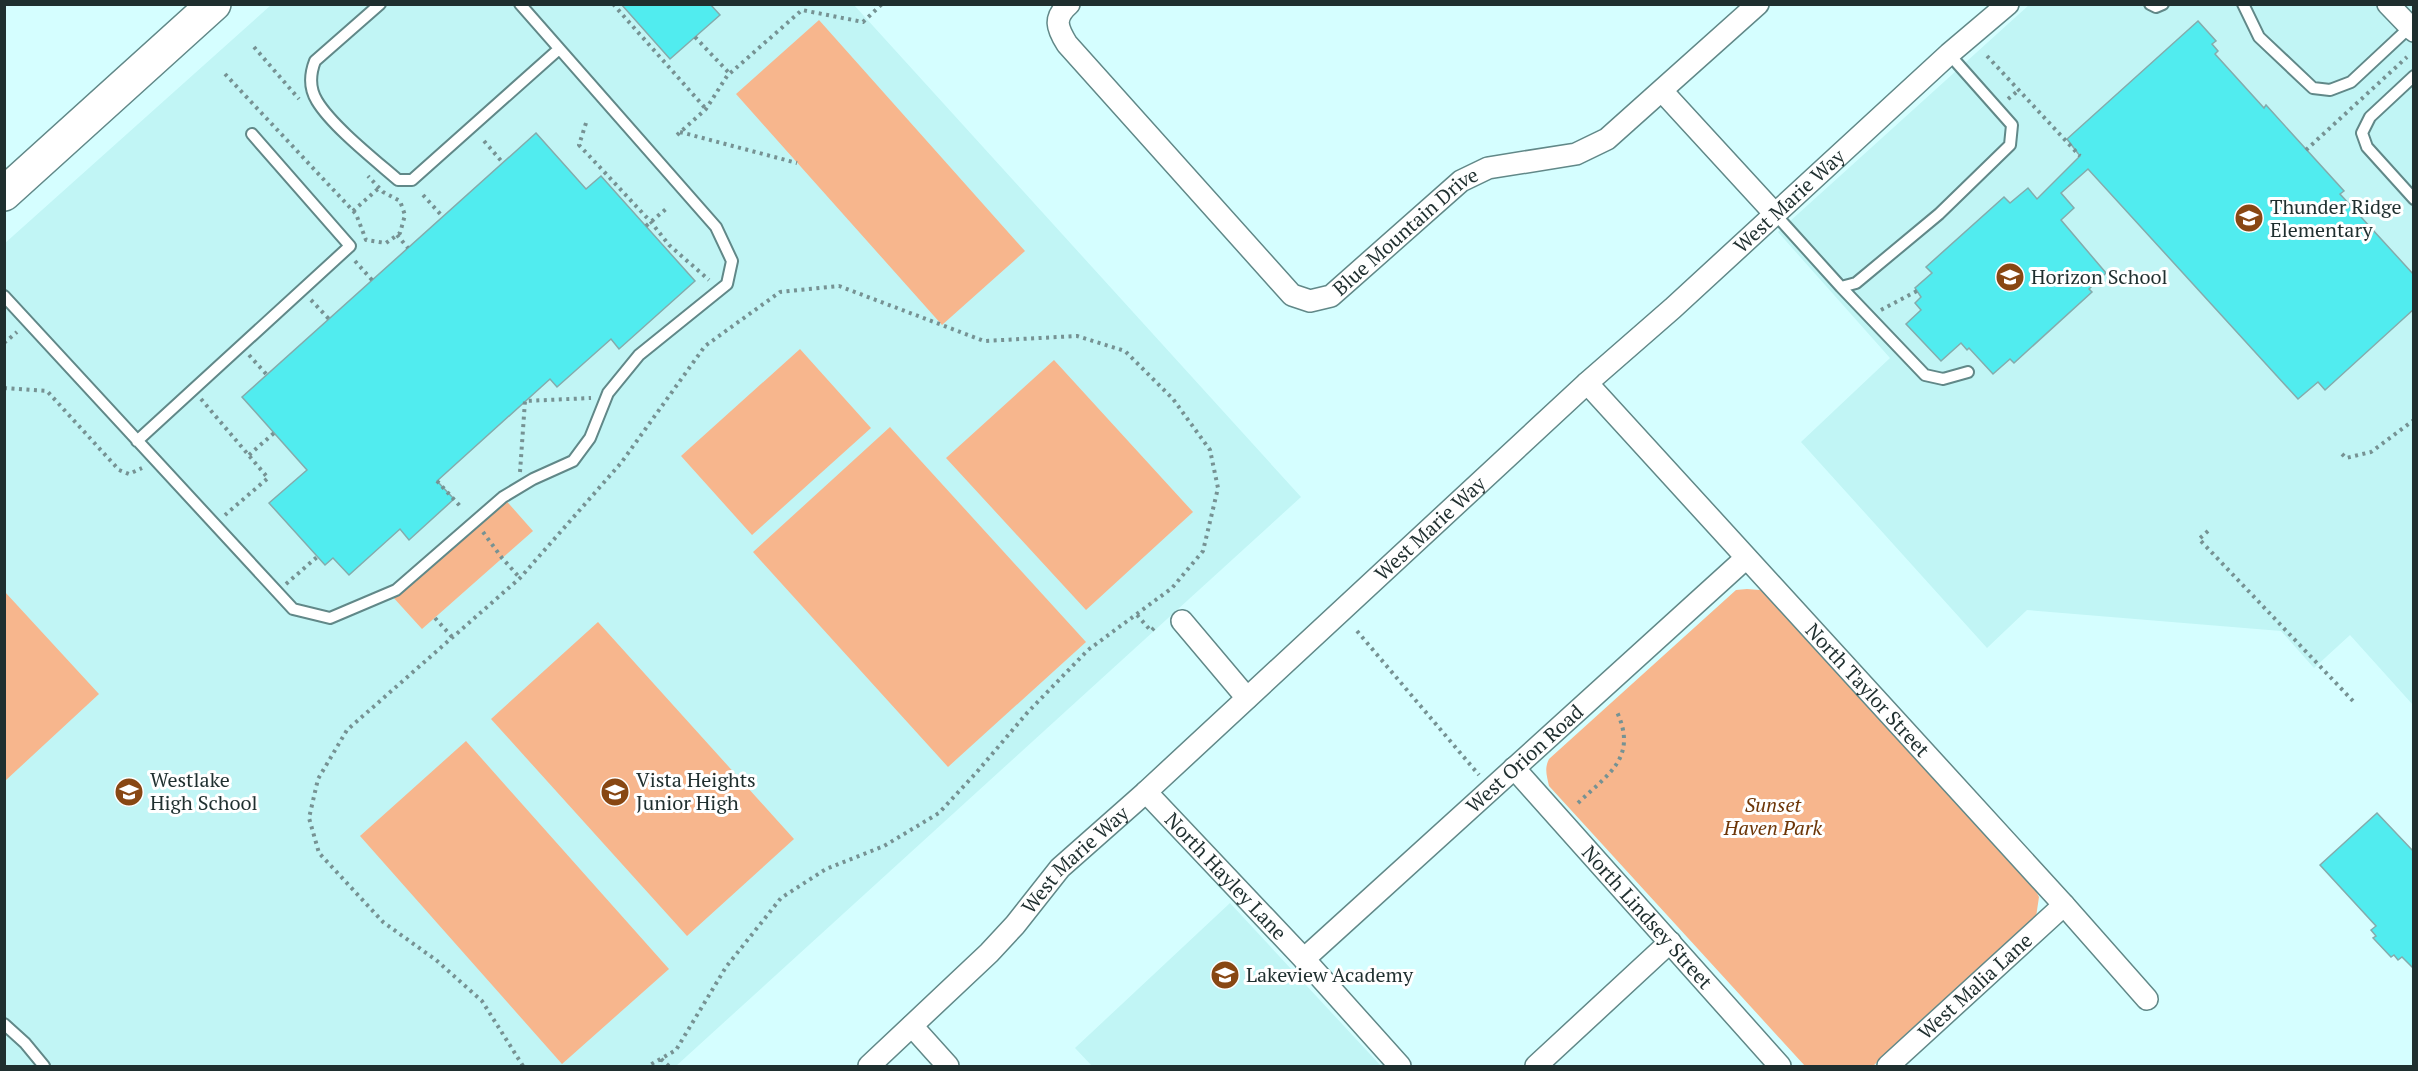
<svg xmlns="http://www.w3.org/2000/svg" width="2418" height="1071" font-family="'PT Serif',serif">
<rect width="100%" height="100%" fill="#d5feff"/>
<path fill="#c1f5f5" d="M271 5H854L1301 497 676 1066H5L4 244Z
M2029 5H2413V705L2350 635 2314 668 2281 631 2027 610 1987 648 1801 442 1890 358 1778 232Z
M1230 903 1381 1066H1092L1075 1048Z"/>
<path fill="#f7b68d" d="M819 20 1025 251 942 325 736 94Z
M800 349 871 428 752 535 681 456Z
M1054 360 1193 512 1086 610 946 458Z
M890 427 1086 642 948 767 753 552Z
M503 497 533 531 422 629 392 596Z
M1747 589 1760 590 1770 597 2034 887 2039 897 2036 917 1873 1066H1805L1549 786C1547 776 1544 769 1549 759L1736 590Z
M5 592 99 694 5 781Z
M598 622 794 839 687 936 491 719Z
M466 741 669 969 562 1064 360 836Z"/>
<path fill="#51ecef" stroke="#84abac" stroke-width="1.5" d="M621 4H710L720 15 670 59Z
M2198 21 2216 41 2212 44 2218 51 2215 54 2264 108 2266 105 2344 191 2340 194 2414 275V309L2325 390 2318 382 2298 399 2088 169 2061 193 2074 208 2061 220 2106 273 2089 289 2092 292 2014 363 2010 359 1993 374 1969 348 1967 350 1961 343 1941 361 1906 324 1921 310 1915 303 1921 297 1915 288 1932 273 1926 267 2004 197 2010 203 2028 188 2037 199 2080 156 2067 139Z
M536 133 586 189 601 176 695 281 619 349 611 339 557 387 550 379 437 481 454 499 409 540 400 529 349 575 333 558 325 565 269 503 307 470 242 397Z
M2377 813 2414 852V969L2402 957 2398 960 2394 955 2391 957 2373 938 2376 936 2371 930 2376 926 2320 865Z"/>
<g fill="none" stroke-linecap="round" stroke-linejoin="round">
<g stroke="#618888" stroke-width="14">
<path id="service" d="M380 4 315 61C310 74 309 88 317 101 332 126 375 160 398 180H412L559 49
M2150 4 2156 7 2163 4
M2243 4 2259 37 2313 88 2330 90 2351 82 2410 27
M2414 76 2370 117 2362 133 2367 147 2414 199
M1775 214 1841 287 1856 283 1939 214 2010 145 2012 125 1949 54
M1841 287 1925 375 1943 379 1968 372
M4 296 293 609 330 618 396 590 503 497 533 479 573 461 590 438 608 393 639 355 727 284 732 261 716 227 520 4
M137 441 350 246 252 134
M4 1024 25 1043 44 1066"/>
</g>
<g stroke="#618888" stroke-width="24">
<g id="minor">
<path id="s1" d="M1069 4C1053 18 1057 28 1067 44L1292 295 1310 301 1331 296 1461 181 1488 168 1576 154 1607 139 1758 4"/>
<path d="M2388 4 2414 31"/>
<path d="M1662 91 1775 214"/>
<path id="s2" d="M1587 383 2064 905 2147 999"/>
<path d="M1182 621 1247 698"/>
<path id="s3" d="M1514 768 1780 1066"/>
<path id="s4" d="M1146 792 1304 959 1400 1066"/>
<path id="s5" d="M1304 959 1746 558"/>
<path d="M912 1026 948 1066"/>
<path id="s6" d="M869 1066 989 953 1015 925 1060 868 1146 792 1587 383 1673 308 1949 54 2008 4"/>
<path d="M1536 1066 1670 942"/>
<path id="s7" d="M1888 1066 2064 905"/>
</g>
</g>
<g stroke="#618888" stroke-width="36">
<path id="primary" d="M4 194 214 4"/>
</g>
<path stroke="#769293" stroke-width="4" stroke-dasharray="3 4.5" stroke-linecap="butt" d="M613 4 706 109
M695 37 730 74
M254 47 299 99
M1987 56 2080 156
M225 74 356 214 366 240 386 243 400 233 405 215 400 201 383 192 368 176
M2008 99 2019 90
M586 123 579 145 651 222 669 245 709 280
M680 132 797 163
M677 135 706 109 727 76 802 10 863 22 882 4
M484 141 503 163
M2306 150 2407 57
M423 195 443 217
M353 211 379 188
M646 226 666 209
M397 235 408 248
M355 261 372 280
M311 300 329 319
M1881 310 1917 291
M4 343 17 332
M249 355 267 375
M4 388 47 391 119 470 129 474 142 468
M201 399 268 478 225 515
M2342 454 2346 458 2371 452 2414 420
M249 455 274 433
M520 472 525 401 591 398
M437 481 461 507
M2208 531 2199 539 2353 701
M483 532 502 558 520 578
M286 584 317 557
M1137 615 1151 631 1155 627
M435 618 453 638
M1357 631 1479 775
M1578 803C1608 774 1638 758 1617 712
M661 1059 669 1066
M523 1066 482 1001 436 960 383 922 319 853 309 818 318 779 347 730 520 578 621 463 705 346 780 292 839 286 984 341 1077 336 1125 351 1173 399 1210 450 1218 488 1203 551 1172 588 1088 650 1027 713 976 773 939 813 884 846 826 869 781 898 726 967 676 1050 648 1066"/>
<use href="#service" stroke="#fff" stroke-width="10"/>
<use href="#minor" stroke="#fff" stroke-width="21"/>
<use href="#primary" stroke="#fff" stroke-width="33"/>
</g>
<defs>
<g id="school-disc" transform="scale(1.5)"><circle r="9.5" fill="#884713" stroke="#fff"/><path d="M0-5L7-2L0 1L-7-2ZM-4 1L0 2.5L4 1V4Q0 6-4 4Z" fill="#fff"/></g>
</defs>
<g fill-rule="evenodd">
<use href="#school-disc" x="2249" y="218"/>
<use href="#school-disc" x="2010" y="277"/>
<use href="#school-disc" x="129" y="792"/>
<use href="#school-disc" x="615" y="792"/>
<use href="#school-disc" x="1225" y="975"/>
</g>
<g text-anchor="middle" stroke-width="6" stroke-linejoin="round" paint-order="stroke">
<g font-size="20" fill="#1f2f2f" stroke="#fff">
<text dy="7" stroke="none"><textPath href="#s6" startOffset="1264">West Marie Way</textPath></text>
<text dy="7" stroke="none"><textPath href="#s1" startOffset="522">Blue Mountain Drive</textPath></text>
<text dy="7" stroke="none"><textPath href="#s6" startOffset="778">West Marie Way</textPath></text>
<text dy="7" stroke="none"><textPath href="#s2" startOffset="416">North Taylor Street</textPath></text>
<text dy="7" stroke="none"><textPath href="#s5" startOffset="298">West Orion Road</textPath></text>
<text dy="7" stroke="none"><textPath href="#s6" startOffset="292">West Marie Way</textPath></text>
<text dy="7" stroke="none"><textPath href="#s4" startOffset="116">North Hayley Lane</textPath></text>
<text dy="7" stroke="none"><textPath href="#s3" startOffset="200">North Lindsey Street</textPath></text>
<text dy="7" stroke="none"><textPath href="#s7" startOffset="118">West Malia Lane</textPath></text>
</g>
<g font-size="20" fill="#1f2f2f" stroke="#fff" text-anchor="start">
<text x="2270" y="214">Thunder Ridge<tspan x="2270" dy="23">Elementary</tspan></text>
<text x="2031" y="284">Horizon School</text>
<text x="150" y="787">Westlake<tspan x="150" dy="23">High School</tspan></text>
<text x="636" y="787">Vista Heights<tspan x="636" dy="23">Junior High</tspan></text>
<text x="1246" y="982">Lakeview Academy</text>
</g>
<g font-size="20" font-style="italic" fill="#6d3608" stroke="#fff">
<text x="1773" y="812">Sunset<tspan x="1773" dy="23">Haven Park</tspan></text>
</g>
</g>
<rect width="2418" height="1071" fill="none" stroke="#1f2f2f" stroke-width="12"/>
</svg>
